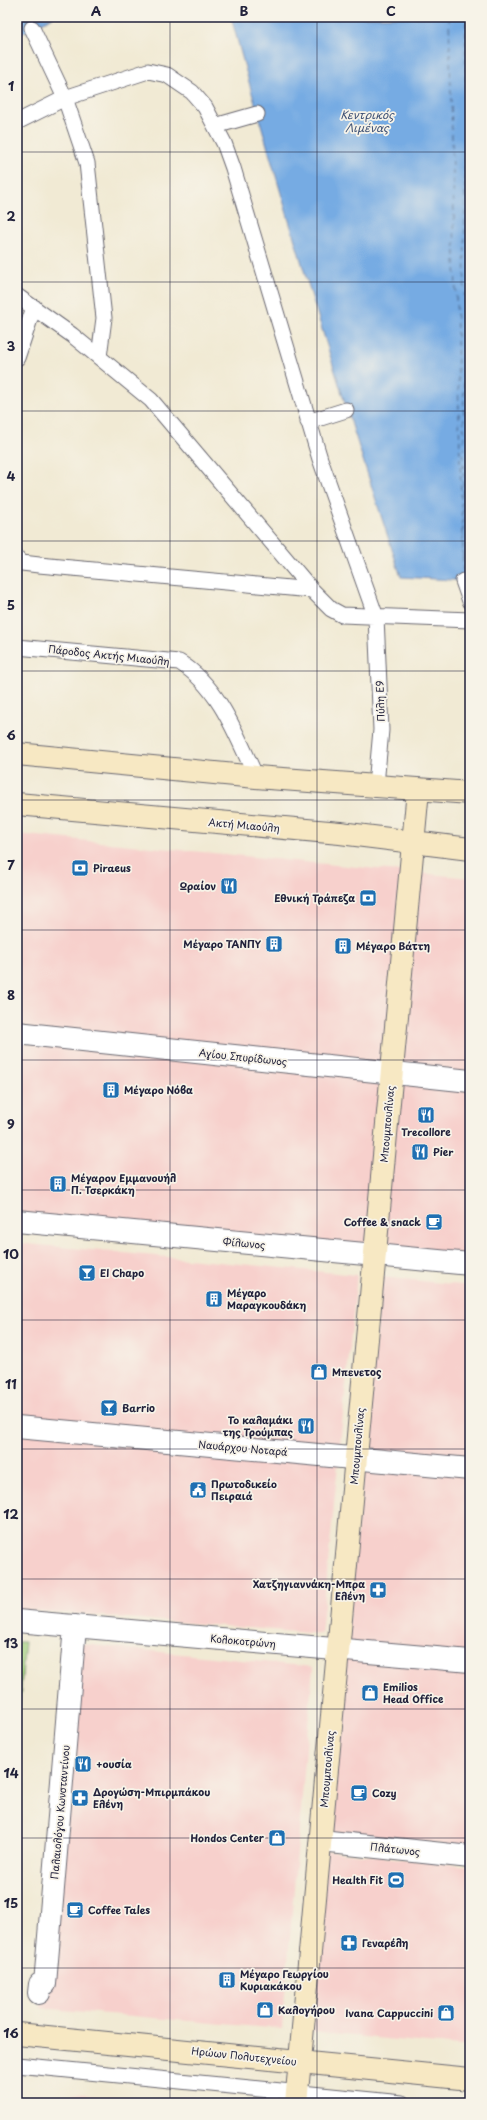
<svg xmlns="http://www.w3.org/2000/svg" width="487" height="2120" font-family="'Playpen Sans',sans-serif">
<rect width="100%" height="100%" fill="#f7f3e8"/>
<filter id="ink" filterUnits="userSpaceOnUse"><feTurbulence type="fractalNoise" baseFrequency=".025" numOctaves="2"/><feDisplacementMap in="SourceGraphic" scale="8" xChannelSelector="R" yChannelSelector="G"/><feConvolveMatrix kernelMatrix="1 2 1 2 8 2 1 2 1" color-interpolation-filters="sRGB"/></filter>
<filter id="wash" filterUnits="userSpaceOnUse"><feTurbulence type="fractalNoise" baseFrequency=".012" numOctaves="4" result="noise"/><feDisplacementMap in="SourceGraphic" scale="16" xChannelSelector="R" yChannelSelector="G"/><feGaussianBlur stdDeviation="0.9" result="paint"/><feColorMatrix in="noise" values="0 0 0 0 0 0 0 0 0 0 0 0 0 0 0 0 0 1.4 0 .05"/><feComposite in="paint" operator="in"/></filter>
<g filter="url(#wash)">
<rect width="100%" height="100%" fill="#f1ead4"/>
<path fill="#f7d0cc" d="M17 834 470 878V1260L17 1214Z
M17 1243 357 1275 321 1634 17 1609Z
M382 1277 470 1286V1847L328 1833Z
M71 1643 313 1667 282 2029 40 2008Z
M326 1851 470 1866V2047L312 2032Z
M72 2094 172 2103H72Z"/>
<path fill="#a1d07e" stroke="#62795c" d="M17 1642H25L17 1735Z"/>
<path fill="#76abe3" stroke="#4c668f" d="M17 17H53L17 36Z
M231 17H470V581L401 577C340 391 282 205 231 17Z"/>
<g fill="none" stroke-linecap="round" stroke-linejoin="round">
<path stroke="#3f5276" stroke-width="1" stroke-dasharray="5 4" stroke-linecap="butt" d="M26 17 29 22
M449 17 463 574
M463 558 466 17"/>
</g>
</g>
<g filter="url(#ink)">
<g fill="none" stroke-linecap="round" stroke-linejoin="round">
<g stroke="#6a6871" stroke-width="17">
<path id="lane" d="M32 28 65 98 87 163 104 318 99 357
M17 122 65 98 148 71 167 75 192 92 205 107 224 143 233 168 320 459 376 617 381 730 376 785
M215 126 257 114
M17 296 72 335 151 400 312 590 331 609 342 615 470 620
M17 358 34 307
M308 422 346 410
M17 558 22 563 39 565 312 590
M463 581 470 601
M17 647 179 662C219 686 237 736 256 777
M17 2065 402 2103"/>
</g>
<g stroke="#6a6871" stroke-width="24">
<path id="street" d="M17 1033 470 1081
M17 1221 470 1264
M17 1427 470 1469
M17 1621 470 1661
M321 1841 470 1857
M39 1993 40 1984H45L75 1626"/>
</g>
<g stroke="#6a6871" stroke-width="24">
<path id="secondary" d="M17 754 256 777 470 793
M17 804 340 833 470 849
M17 2034 470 2079
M296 2103 418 790"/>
</g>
<use href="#lane" stroke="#fff" stroke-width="15"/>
<use href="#street" stroke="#fff" stroke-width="22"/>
<use href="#secondary" stroke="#f7e8c3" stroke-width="22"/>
</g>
</g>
<path fill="none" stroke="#22223b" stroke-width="1" stroke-opacity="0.55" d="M170 17V2103M317 17V2103M17 152H470M17 282H470M17 411H470M17 541H470M17 671H470M17 800H470M17 930H470M17 1060H470M17 1190H470M17 1320H470M17 1449H470M17 1579H470M17 1709H470M17 1838H470M17 1968H470"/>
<defs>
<g id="bank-square" transform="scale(0.9)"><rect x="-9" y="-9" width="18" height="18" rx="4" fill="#1f6fb2" stroke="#f7f3e8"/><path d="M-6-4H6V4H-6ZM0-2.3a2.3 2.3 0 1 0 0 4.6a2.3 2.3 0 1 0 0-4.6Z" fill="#fff"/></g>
<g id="restaurant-square" transform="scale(0.9)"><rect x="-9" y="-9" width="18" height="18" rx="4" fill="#1f6fb2" stroke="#f7f3e8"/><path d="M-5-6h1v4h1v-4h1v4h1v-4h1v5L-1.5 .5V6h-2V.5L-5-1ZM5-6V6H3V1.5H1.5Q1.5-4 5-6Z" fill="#fff"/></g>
<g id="building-square" transform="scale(0.9)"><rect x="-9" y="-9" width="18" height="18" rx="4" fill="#1f6fb2" stroke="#f7f3e8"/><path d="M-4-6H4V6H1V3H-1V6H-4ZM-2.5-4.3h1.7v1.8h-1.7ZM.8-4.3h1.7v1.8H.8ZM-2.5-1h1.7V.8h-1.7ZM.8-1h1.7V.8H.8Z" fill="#fff"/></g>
<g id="cafe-square" transform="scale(0.9)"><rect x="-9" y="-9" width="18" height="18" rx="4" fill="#1f6fb2" stroke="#f7f3e8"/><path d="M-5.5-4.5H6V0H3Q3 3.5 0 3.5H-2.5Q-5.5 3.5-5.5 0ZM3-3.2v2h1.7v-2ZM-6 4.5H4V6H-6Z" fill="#fff"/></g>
<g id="bar-square" transform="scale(0.9)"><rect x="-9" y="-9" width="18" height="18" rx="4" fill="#1f6fb2" stroke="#f7f3e8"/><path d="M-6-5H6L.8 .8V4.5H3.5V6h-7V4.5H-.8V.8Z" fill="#fff"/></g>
<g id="shop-square" transform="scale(0.9)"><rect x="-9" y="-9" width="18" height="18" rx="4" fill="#1f6fb2" stroke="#f7f3e8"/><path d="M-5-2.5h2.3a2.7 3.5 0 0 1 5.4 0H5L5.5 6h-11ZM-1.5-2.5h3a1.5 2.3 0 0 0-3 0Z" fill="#fff"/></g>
<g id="civic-square" transform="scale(0.9)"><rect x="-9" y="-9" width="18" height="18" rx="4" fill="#1f6fb2" stroke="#f7f3e8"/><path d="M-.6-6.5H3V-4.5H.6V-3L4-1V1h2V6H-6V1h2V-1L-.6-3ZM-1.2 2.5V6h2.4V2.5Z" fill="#fff"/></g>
<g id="pharmacy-square" transform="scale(0.9)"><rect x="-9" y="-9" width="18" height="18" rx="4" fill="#1f6fb2" stroke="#f7f3e8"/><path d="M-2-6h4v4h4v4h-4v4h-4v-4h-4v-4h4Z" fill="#fff"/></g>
<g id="stadium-square" transform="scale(0.9)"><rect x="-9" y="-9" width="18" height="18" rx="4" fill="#1f6fb2" stroke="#f7f3e8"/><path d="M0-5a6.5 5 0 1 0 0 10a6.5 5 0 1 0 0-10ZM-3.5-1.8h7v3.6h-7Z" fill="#fff"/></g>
</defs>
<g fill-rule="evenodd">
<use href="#bank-square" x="80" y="868"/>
<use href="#restaurant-square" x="229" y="886"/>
<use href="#bank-square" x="368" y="898"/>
<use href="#building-square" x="274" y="944"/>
<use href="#building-square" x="343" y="946"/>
<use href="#building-square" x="111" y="1090"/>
<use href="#restaurant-square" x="426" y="1115"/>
<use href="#restaurant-square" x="420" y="1152"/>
<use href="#building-square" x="58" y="1184"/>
<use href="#cafe-square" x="434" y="1222"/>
<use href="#bar-square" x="87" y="1273"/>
<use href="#building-square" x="214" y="1299"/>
<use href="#shop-square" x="319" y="1372"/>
<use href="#bar-square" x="109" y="1408"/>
<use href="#restaurant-square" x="306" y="1426"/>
<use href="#civic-square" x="198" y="1490"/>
<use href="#pharmacy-square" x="378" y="1590"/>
<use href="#shop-square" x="370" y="1693"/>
<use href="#restaurant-square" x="83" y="1764"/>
<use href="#cafe-square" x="359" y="1793"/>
<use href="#pharmacy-square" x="80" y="1798"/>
<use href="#shop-square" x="277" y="1838"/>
<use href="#stadium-square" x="396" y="1880"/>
<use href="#cafe-square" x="75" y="1910"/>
<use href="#pharmacy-square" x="349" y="1943"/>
<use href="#building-square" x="227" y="1980"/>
<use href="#shop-square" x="265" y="2010"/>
<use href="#shop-square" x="446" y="2013"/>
</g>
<g text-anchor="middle" stroke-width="3.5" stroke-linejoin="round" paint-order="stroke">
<g font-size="10" fill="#22223b" stroke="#f7f3e8">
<text transform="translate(109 655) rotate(6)" y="4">Πάροδος Ακτής Μιαούλη</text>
<text transform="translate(380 701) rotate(-92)" y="4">Πύλη Ε9</text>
<text transform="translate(244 825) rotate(5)" y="4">Ακτή Μιαούλη</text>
<text transform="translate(243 1057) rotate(6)" y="4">Αγίου Σπυρίδωνος</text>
<text transform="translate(387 1124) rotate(-85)" y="4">Μπουμπουλίνας</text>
<text transform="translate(244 1243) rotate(5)" y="4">Φίλωνος</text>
<text transform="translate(357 1446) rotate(-85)" y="4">Μπουμπουλίνας</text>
<text transform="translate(243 1448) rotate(5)" y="4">Ναυάρχου Νοταρά</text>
<text transform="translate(243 1641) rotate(5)" y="4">Κολοκοτρώνη</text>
<text transform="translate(327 1769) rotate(-85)" y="4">Μπουμπουλίνας</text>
<text transform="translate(60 1812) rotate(-85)" y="4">Παλαιολόγου Κωνσταντίνου</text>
<text transform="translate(395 1849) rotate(6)" y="4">Πλάτωνος</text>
<text transform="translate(244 2056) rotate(6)" y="4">Ηρώων Πολυτεχνείου</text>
</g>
<g font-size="10" font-weight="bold" fill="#22223b" stroke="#f7f3e8" text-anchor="start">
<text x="93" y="872">Piraeus</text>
<text x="216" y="890" text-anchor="end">Ωραίον</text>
<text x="355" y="902" text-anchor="end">Εθνική Τράπεζα</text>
<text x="261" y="948" text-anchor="end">Μέγαρο ΤΑΝΠΥ</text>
<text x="356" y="950">Μέγαρο Βάττη</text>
<text x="124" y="1094">Μέγαρο Νόβα</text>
<text x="426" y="1136" text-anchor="middle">Trecollore</text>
<text x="433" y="1156">Pier</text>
<text x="71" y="1182">Μέγαρον Εμμανουήλ<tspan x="71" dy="12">Π. Τσερκάκη</tspan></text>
<text x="421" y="1226" text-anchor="end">Coffee &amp; snack</text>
<text x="100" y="1277">El Chapo</text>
<text x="227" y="1297">Μέγαρο<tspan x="227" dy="12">Μαραγκουδάκη</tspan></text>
<text x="332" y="1376">Μπενετος</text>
<text x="122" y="1412">Barrio</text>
<text x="293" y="1424" text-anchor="end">Το καλαμάκι<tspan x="293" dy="12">της Τρούμπας</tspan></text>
<text x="211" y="1488">Πρωτοδικείο<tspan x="211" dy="12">Πειραιά</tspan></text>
<text x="365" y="1588" text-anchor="end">Χατζηγιαννάκη-Μπρα<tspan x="365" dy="12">Ελένη</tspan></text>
<text x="383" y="1691">Emilios<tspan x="383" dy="12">Head Office</tspan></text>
<text x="96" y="1768">+ουσία</text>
<text x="93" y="1796">Δρογώση-Μπιρμπάκου<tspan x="93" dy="12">Ελένη</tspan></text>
<text x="372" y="1797">Cozy</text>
<text x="264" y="1842" text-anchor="end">Hondos Center</text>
<text x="383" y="1884" text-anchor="end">Health Fit</text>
<text x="88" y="1914">Coffee Tales</text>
<text x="362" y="1947">Γεναρέλη</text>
<text x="240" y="1978">Μέγαρο Γεωργίου<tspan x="240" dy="12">Κυριακάκου</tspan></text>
<text x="278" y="2014">Καλογήρου</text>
<text x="433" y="2017" text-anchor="end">Ivana Cappuccini</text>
</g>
<g font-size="11" font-style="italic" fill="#3f5276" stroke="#f7f3e8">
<text x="367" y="119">Κεντρικός<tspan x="367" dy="13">Λιμένας</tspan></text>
</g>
</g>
<rect width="487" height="2120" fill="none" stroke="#f7f3e8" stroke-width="44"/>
<rect x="22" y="22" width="443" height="2076" fill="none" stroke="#22223b" stroke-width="1.5"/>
<g font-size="13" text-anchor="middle" font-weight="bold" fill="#22223b">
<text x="96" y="16">A</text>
<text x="244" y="16">B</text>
<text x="391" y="16">C</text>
<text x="11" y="91">1</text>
<text x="11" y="221">2</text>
<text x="11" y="351">3</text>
<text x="11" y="481">4</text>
<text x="11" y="610">5</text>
<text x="11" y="740">6</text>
<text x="11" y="870">7</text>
<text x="11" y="1000">8</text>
<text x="11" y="1129">9</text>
<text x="11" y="1259">10</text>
<text x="11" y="1389">11</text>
<text x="11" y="1519">12</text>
<text x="11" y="1648">13</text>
<text x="11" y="1778">14</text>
<text x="11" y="1908">15</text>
<text x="11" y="2038">16</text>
</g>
</svg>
